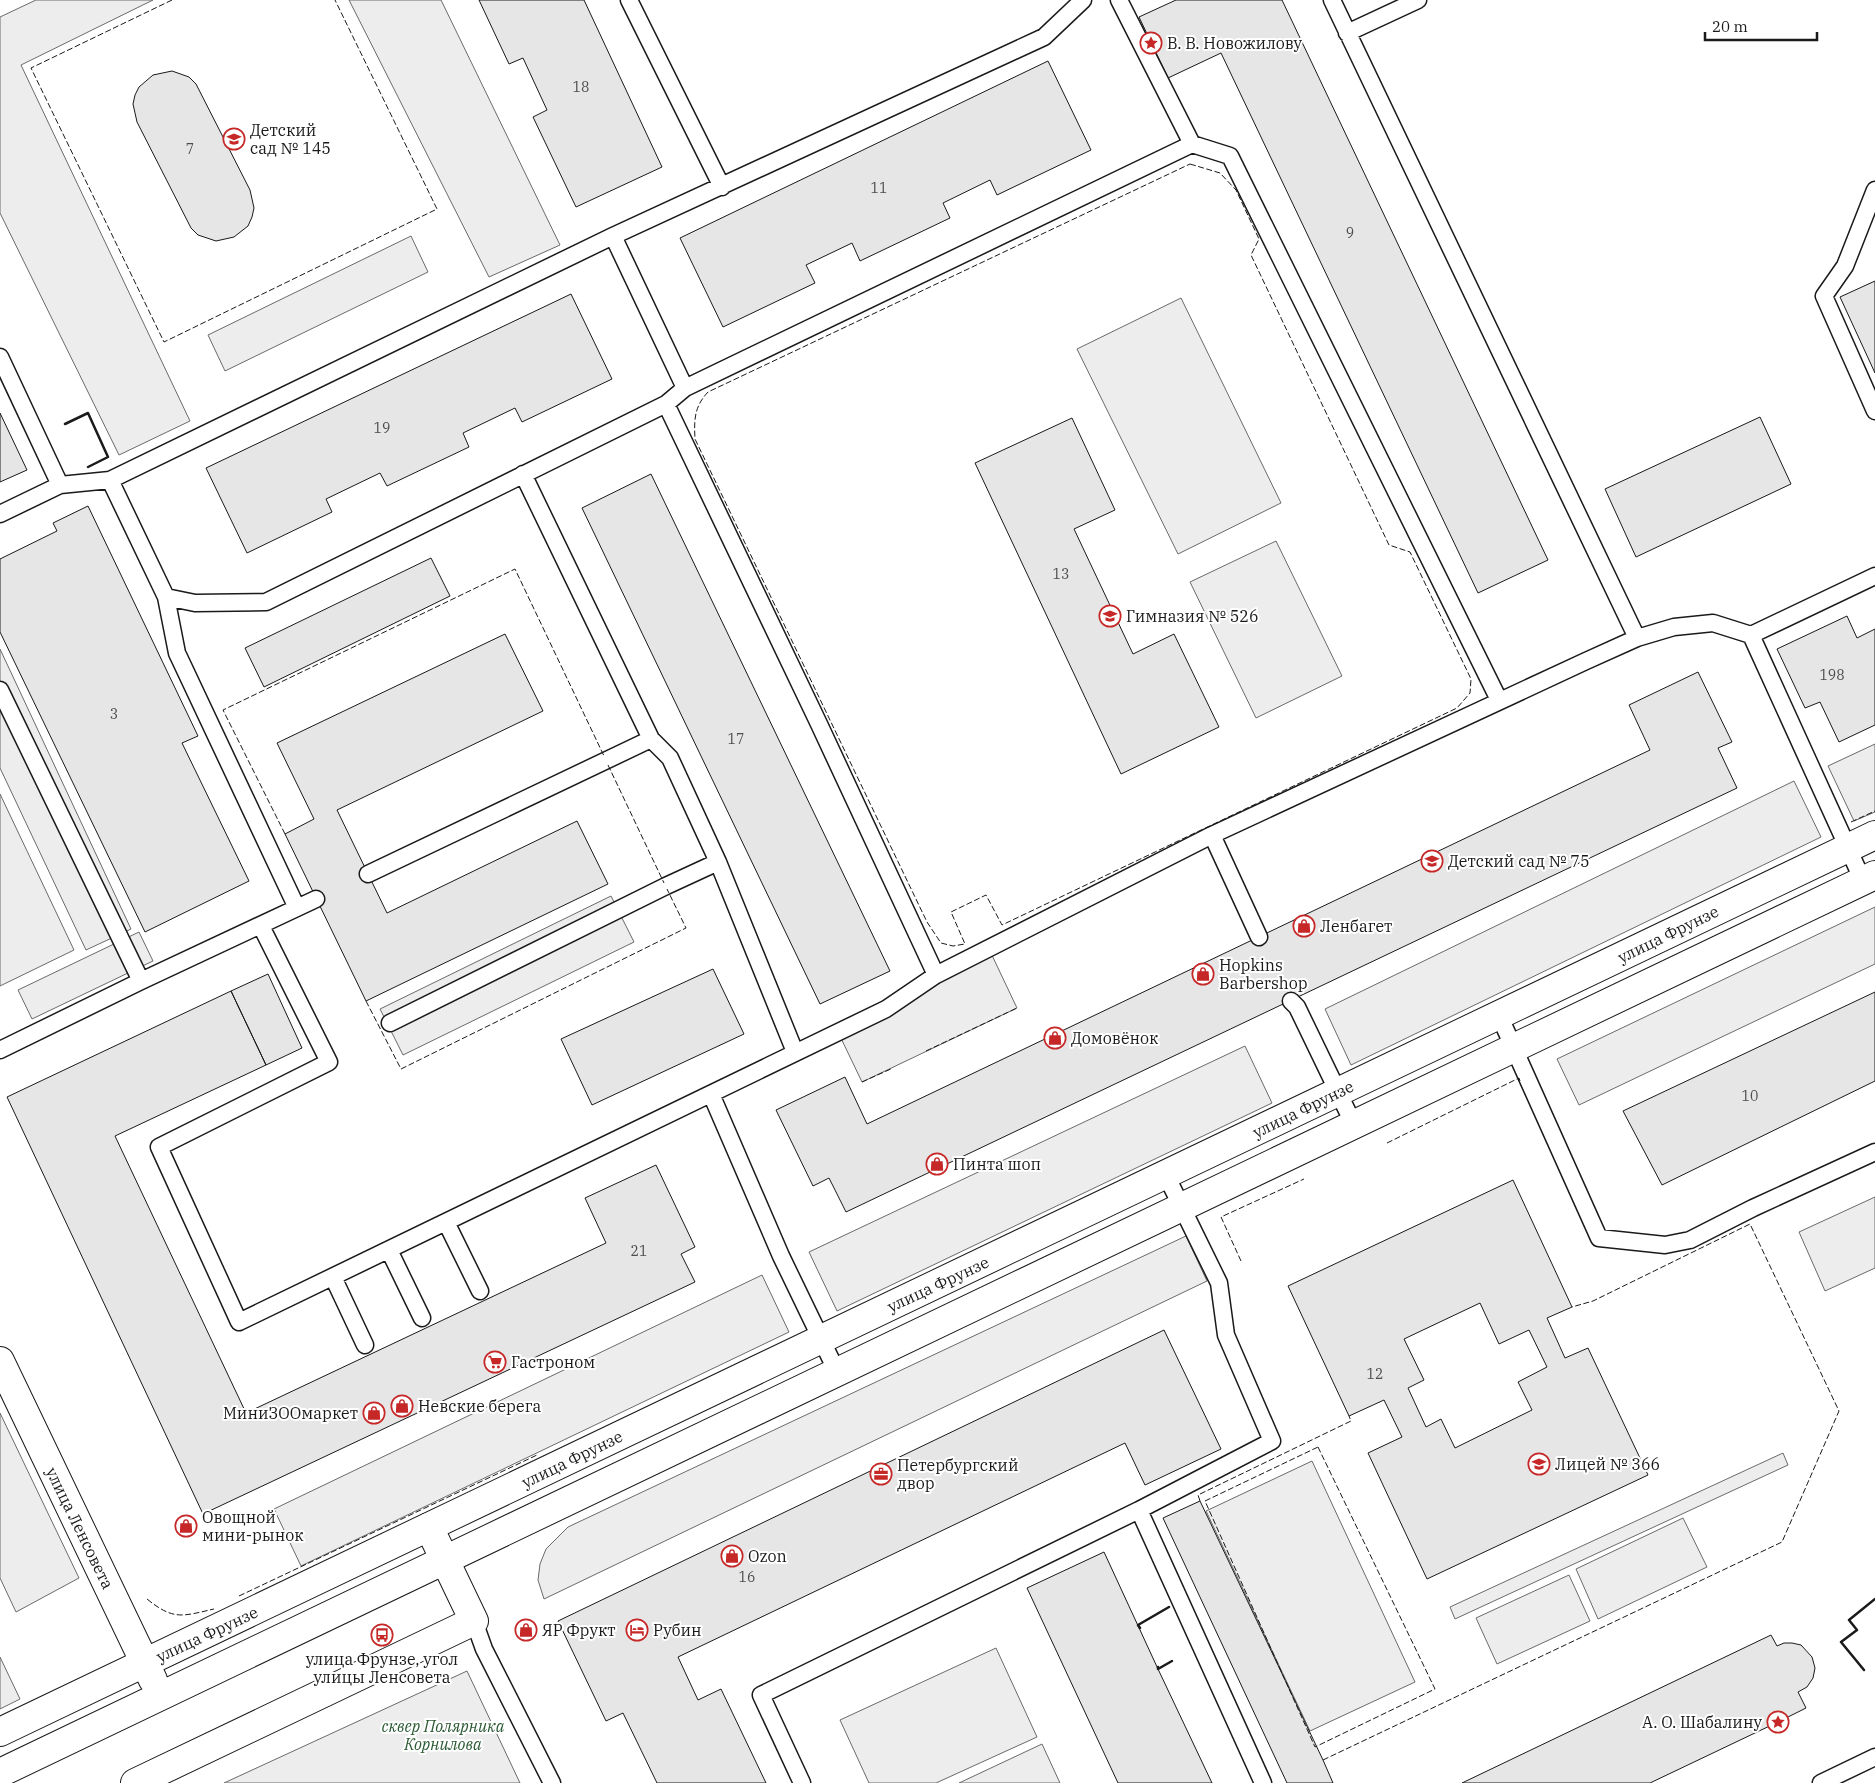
<svg xmlns="http://www.w3.org/2000/svg" width="1875" height="1783" font-family="'IBM Plex Serif',serif">
<rect width="100%" height="100%" fill="#fff"/>
<path fill="#ededed" stroke="#6a6a6a" d="M36 0H153L21 65 190 421 119 455 0 213V17Z
M349 0H441L560 245 489 277Z
M411 236 428 272 225 371 208 335Z
M1181 298 1281 503 1178 554 1077 349Z
M1276 541 1342 676 1256 718 1190 582Z
M0 649 131 929 86 950 0 768Z
M1875 744V812L1854 821 1828 766Z
M1794 781 1821 837 1351 1065 1325 1009Z
M0 794 74 950 0 986Z
M611 896 634 942 403 1055 380 1009Z
M1875 907V964L1579 1105 1557 1059Z
M139 932 153 961 32 1019 18 990Z
M989 949 1017 1008 862 1082 838 1032Z
M1245 1046 1272 1103 837 1311 809 1252Z
M1875 1197V1268L1825 1291 1799 1232Z
M1186 1236 1207 1281 544 1599 538 1580 540 1564 546 1549 568 1527Z
M762 1275 789 1332 301 1566 274 1509Z
M0 1413 79 1578 16 1612 0 1578Z
M1783 1453 1788 1465 1455 1619 1450 1607Z
M1312 1461 1415 1682 1310 1731 1206 1511Z
M1683 1518 1707 1567 1598 1619 1576 1569Z
M1569 1575 1590 1621 1497 1664 1476 1618Z
M996 1648 1037 1737 936 1783H869L840 1720Z
M0 1657 20 1699 0 1709Z
M467 1671 520 1783H224Z
M1042 1744 1060 1783H959Z"/>
<path fill="#e6e6e6" stroke="#1a1a1a" fill-rule="evenodd" d="M479 0H584L662 167 576 207 533 117 547 110 523 58 509 64Z
M1176 0H1282L1548 560 1478 593 1221 53 1168 78 1139 17Z
M1048 61 1091 150 997 195 990 180 943 203 950 218 860 261 852 243 806 265 815 283 723 327 680 238Z
M172 71 189 77 196 84 250 190 254 208 252 217 248 226 234 237 216 241 198 235 191 228 137 122 133 104 135 95 139 87 153 75Z
M1875 281V373L1840 297Z
M571 294 612 379 522 422 515 408 463 433 469 447 387 486 380 473 326 499 332 512 247 553 206 468Z
M0 413 27 470 0 482Z
M1760 417 1791 484 1636 557 1605 489Z
M1072 418 1115 510 1074 529 1133 654 1174 634 1219 727 1121 774 975 463Z
M651 474 890 971 820 1004 582 508Z
M88 506 198 736 182 743 249 881 145 932 0 632V559L57 531 53 523Z
M431 558 450 596 264 687 245 648Z
M1847 616 1857 638 1875 629V725L1839 742 1820 702 1805 708 1777 649Z
M505 634 543 711 337 810 387 913 577 821 608 884 366 1001 285 834 314 819 277 743Z
M1698 672 1732 742 1718 748 1737 788 846 1212 829 1178 813 1186 776 1110 845 1077 867 1124 1650 750 1629 705Z
M713 969 744 1034 592 1105 561 1039Z
M268 974 302 1048 266 1065 231 991Z
M231 991 266 1065 115 1136 246 1413 606 1243 585 1198 656 1165 695 1247 681 1254 695 1282 203 1514 7 1097Z
M1875 992V1081L1662 1185 1623 1111Z
M1513 1180 1572 1307 1547 1318 1565 1358 1588 1348 1648 1475 1427 1579 1368 1453 1402 1437 1384 1400 1349 1416 1288 1286ZM1480 1303 1499 1344 1529 1330 1547 1367 1518 1382 1532 1410 1455 1448 1441 1419 1426 1427 1408 1388 1424 1380 1404 1339Z
M1164 1330 1221 1449 1145 1485 1125 1443 678 1657 698 1700 721 1689 766 1783H657L623 1713 606 1721 558 1621Z
M1200 1501 1323 1760 1333 1783H1287L1163 1518Z
M1104 1552 1158 1669 1212 1783H1118L1027 1588Z
M1771 1635 1777 1646 1784 1643H1792L1801 1645 1812 1657 1815 1668 1813 1678 1807 1687 1798 1692 1806 1708 1778 1722 1650 1783H1462Z"/>
<g fill="none" stroke-linecap="round" stroke-linejoin="round">
<g stroke="#1a1a1a" stroke-width="19">
<path id="lane" d="M629 0 722 187
M1119 0 1192 144 1230 156 1499 700
M1332 0 1637 638
M1347 33 1418 0
M1875 190 1845 266 1824 296 1875 411
M613 236 685 388
M0 357 60 485
M666 404 819 724 936 975
M523 474 651 739 670 758 718 862 795 1052
M110 480 166 597 177 653 297 908
M0 514 60 485 110 480 613 236 1044 37 1083 0
M166 597 195 603 266 602 666 404 685 388 1192 144
M1751 635 1875 576
M0 690 141 981
M1212 835 1259 937
M368 874 651 739
M261 926 329 1062 159 1147 239 1322 886 1009 936 975 1212 835 1586 661 1637 638 1674 627 1713 623 1751 635 1863 881
M1291 1001 1297 1007 1354 1125
M1499 1015 1599 1238 1665 1245 1690 1240 1753 1208 1875 1152
M390 1023 666 886 718 862
M0 1050 141 981 316 899
M711 1094 781 1256 837 1372
M446 1222 480 1291
M389 1250 422 1318
M333 1277 365 1345
M1139 1510 1263 1783
M474 1621 484 1649 552 1783
M802 1783 761 1695 1139 1510 1272 1441 1226 1335 1219 1283 1166 1175
M1821 1783 1875 1757"/>
</g>
<g stroke="#1a1a1a" stroke-width="30">
<path id="street" d="M135 1783 474 1621 429 1527"/>
</g>
<g stroke="#1a1a1a" stroke-width="30">
<path id="secondary" d="M0 1361 153 1680
M0 1732 1875 835
M0 1773 1875 875"/>
</g>
<use href="#lane" stroke="#fff" stroke-width="16"/>
<use href="#street" stroke="#fff" stroke-width="28"/>
<use href="#secondary" stroke="#fff" stroke-width="28"/>
<path stroke="#1a1a1a" stroke-width="1" stroke-dasharray="6 2.5" stroke-linecap="butt" d="M172 0 31 68 164 342 437 209 335 0
M1190 164 1220 173 1236 190 1259 239 1251 255 1389 545 1410 552 1471 679 1470 693 1457 708 1002 925 986 895 951 912 965 944 953 946 941 943 927 922 695 439C694 420 694 407 708 392Z
M608 765 664 883
M1851 822 1875 811
M285 834 223 710 515 569 604 756
M366 1001 401 1069 686 928 667 889
M926 1051 1017 1008
M862 1082 893 1068
M1387 1143 1519 1078 1520 1081
M1241 1261 1221 1217 1304 1179
M1318 1447 1435 1689 1315 1747 1205 1501Z
M1200 1501 1198 1495 1351 1421 1349 1416
M239 1596 537 1455
M147 1599C174 1621 183 1616 214 1609
M1323 1760 1782 1542 1839 1411 1750 1224 1593 1301 1572 1307"/>
<path stroke="#1a1a1a" stroke-width="2.5" d="M65 424 88 413 108 457 88 467
M1140 1628 1138 1625 1169 1607
M1158 1667V1669L1172 1661
M1864 1670 1841 1642 1857 1630 1849 1620 1875 1599"/>
</g>
<defs>
<g id="sight-ring" transform="scale(1.125)"><circle r="9.5" fill="#fff" stroke="#c62828" stroke-width="1.5"/><path d="M0-6L1.8-2.2L6-1.7L2.9 1.2L3.7 5.4L0 3.3L-3.7 5.4L-2.9 1.2L-6-1.7L-1.8-2.2Z" fill="#c62828"/></g>
<g id="school-ring" transform="scale(1.125)"><circle r="9.5" fill="#fff" stroke="#c62828" stroke-width="1.5"/><path d="M0-5L7-2L0 1L-7-2ZM-4 1L0 2.5L4 1V4Q0 6-4 4Z" fill="#c62828"/></g>
<g id="shop-ring" transform="scale(1.125)"><circle r="9.5" fill="#fff" stroke="#c62828" stroke-width="1.5"/><path d="M-5-2.5h2.3a2.7 3.5 0 0 1 5.4 0H5L5.5 6h-11ZM-1.5-2.5h3a1.5 2.3 0 0 0-3 0Z" fill="#c62828"/></g>
<g id="supermarket-ring" transform="scale(1.125)"><circle r="9.5" fill="#fff" stroke="#c62828" stroke-width="1.5"/><path d="M-6-5.5h2.5l.6 2H6L4.5 2H-2.5L-4.4-4H-6ZM-1.5 3.2a1.3 1.3 0 1 0 .1 0ZM3 3.2a1.3 1.3 0 1 0 .1 0Z" fill="#c62828"/></g>
<g id="office-ring" transform="scale(1.125)"><circle r="9.5" fill="#fff" stroke="#c62828" stroke-width="1.5"/><path d="M-6-3h4V-5.5h4V-3h4V5H-6ZM-1-4.5V-3h2v-1.5ZM-6 0V1H6V0Z" fill="#c62828"/></g>
<g id="hotel-ring" transform="scale(1.125)"><circle r="9.5" fill="#fff" stroke="#c62828" stroke-width="1.5"/><path d="M-6-4.5h1.5V1H6V5H4.5V3h-9V5H-6ZM-4 0a1.8 1.8 0 1 1 3.6 0ZM.5 0V-2.5h3Q6-2.5 6 0Z" fill="#c62828"/></g>
<g id="bus-ring" transform="scale(1.125)"><circle r="9.5" fill="#fff" stroke="#c62828" stroke-width="1.5"/><path d="M-5-6H5V4H4V6H2V4H-2V6H-4V4H-5ZM-3.5-4V0h7V-4ZM-3.5 1.2v1.5H-2V1.2ZM2 1.2v1.5H3.5V1.2Z" fill="#c62828"/></g>
</defs>
<g fill-rule="evenodd">
<use href="#sight-ring" x="1151" y="43"/>
<use href="#school-ring" x="234" y="139"/>
<use href="#school-ring" x="1110" y="616"/>
<use href="#school-ring" x="1432" y="861"/>
<use href="#shop-ring" x="1304" y="926"/>
<use href="#shop-ring" x="1203" y="974"/>
<use href="#shop-ring" x="1055" y="1038"/>
<use href="#shop-ring" x="937" y="1164"/>
<use href="#supermarket-ring" x="495" y="1362"/>
<use href="#shop-ring" x="402" y="1406"/>
<use href="#shop-ring" x="374" y="1413"/>
<use href="#school-ring" x="1539" y="1464"/>
<use href="#office-ring" x="881" y="1474"/>
<use href="#shop-ring" x="186" y="1526"/>
<use href="#shop-ring" x="732" y="1556"/>
<use href="#shop-ring" x="526" y="1630"/>
<use href="#hotel-ring" x="637" y="1630"/>
<use href="#bus-ring" x="382" y="1635"/>
<use href="#sight-ring" x="1778" y="1722"/>
</g>
<g text-anchor="middle" stroke-width="4" stroke-linejoin="round" paint-order="stroke">
<g font-size="14" fill="#4d4d4d">
<text x="581" y="92">18</text>
<text x="190" y="154">7</text>
<text x="879" y="193">11</text>
<text x="1350" y="238">9</text>
<text x="382" y="433">19</text>
<text x="1061" y="579">13</text>
<text x="1832" y="680">198</text>
<text x="114" y="719">3</text>
<text x="736" y="744">17</text>
<text x="1750" y="1101">10</text>
<text x="639" y="1256">21</text>
<text x="1375" y="1379">12</text>
<text x="747" y="1582">16</text>
</g>
<g font-size="16" fill="#1a1a1a" stroke="#fff" text-anchor="start">
<text x="1167" y="49">В. В. Новожилову</text>
<text x="250" y="136">Детский<tspan x="250" dy="18">сад № 145</tspan></text>
<text x="1126" y="622">Гимназия № 526</text>
<text x="1448" y="867">Детский сад № 75</text>
<text x="1320" y="932">Ленбагет</text>
<text x="1219" y="971">Hopkins<tspan x="1219" dy="18">Barbershop</tspan></text>
<text x="1071" y="1044">Домовёнок</text>
<text x="953" y="1170">Пинта шоп</text>
<text x="511" y="1368">Гастроном</text>
<text x="418" y="1412">Невские берега</text>
<text x="358" y="1419" text-anchor="end">МиниЗООмаркет</text>
<text x="1555" y="1470">Лицей № 366</text>
<text x="897" y="1471">Петербургский<tspan x="897" dy="18">двор</tspan></text>
<text x="202" y="1523">Овощной<tspan x="202" dy="18">мини-рынок</tspan></text>
<text x="748" y="1562">Ozon</text>
<text x="542" y="1636">ЯР Фрукт</text>
<text x="653" y="1636">Рубин</text>
<text x="382" y="1665" text-anchor="middle">улица Фрунзе, угол<tspan x="382" dy="18">улицы Ленсовета</tspan></text>
<text x="1762" y="1728" text-anchor="end">А. О. Шабалину</text>
</g>
<g font-size="16" fill="#1a1a1a" stroke="#fff">
<text transform="translate(1668 934) rotate(-26)" y="6">улица Фрунзе</text>
<text transform="translate(1303 1109) rotate(-26)" y="6">улица Фрунзе</text>
<text transform="translate(938 1284) rotate(-25)" y="6">улица Фрунзе</text>
<text transform="translate(572 1459) rotate(-26)" y="6">улица Фрунзе</text>
<text transform="translate(80 1528) rotate(64)" y="6">улица Ленсовета</text>
<text transform="translate(207 1634) rotate(-25)" y="6">улица Фрунзе</text>
</g>
<g font-size="16" font-style="italic" fill="#2b5a34" stroke="#fff">
<text x="443" y="1732">сквер Полярника<tspan x="443" dy="18">Корнилова</tspan></text>
</g>
</g>
<path d="M1705 32v8h112v-8" fill="none" stroke="#1a1a1a" stroke-width="2.5"/>
<text x="1712" y="32" font-size="15" fill="#1a1a1a" stroke="#ffffff" stroke-width="4" paint-order="stroke">20 m</text>
</svg>
